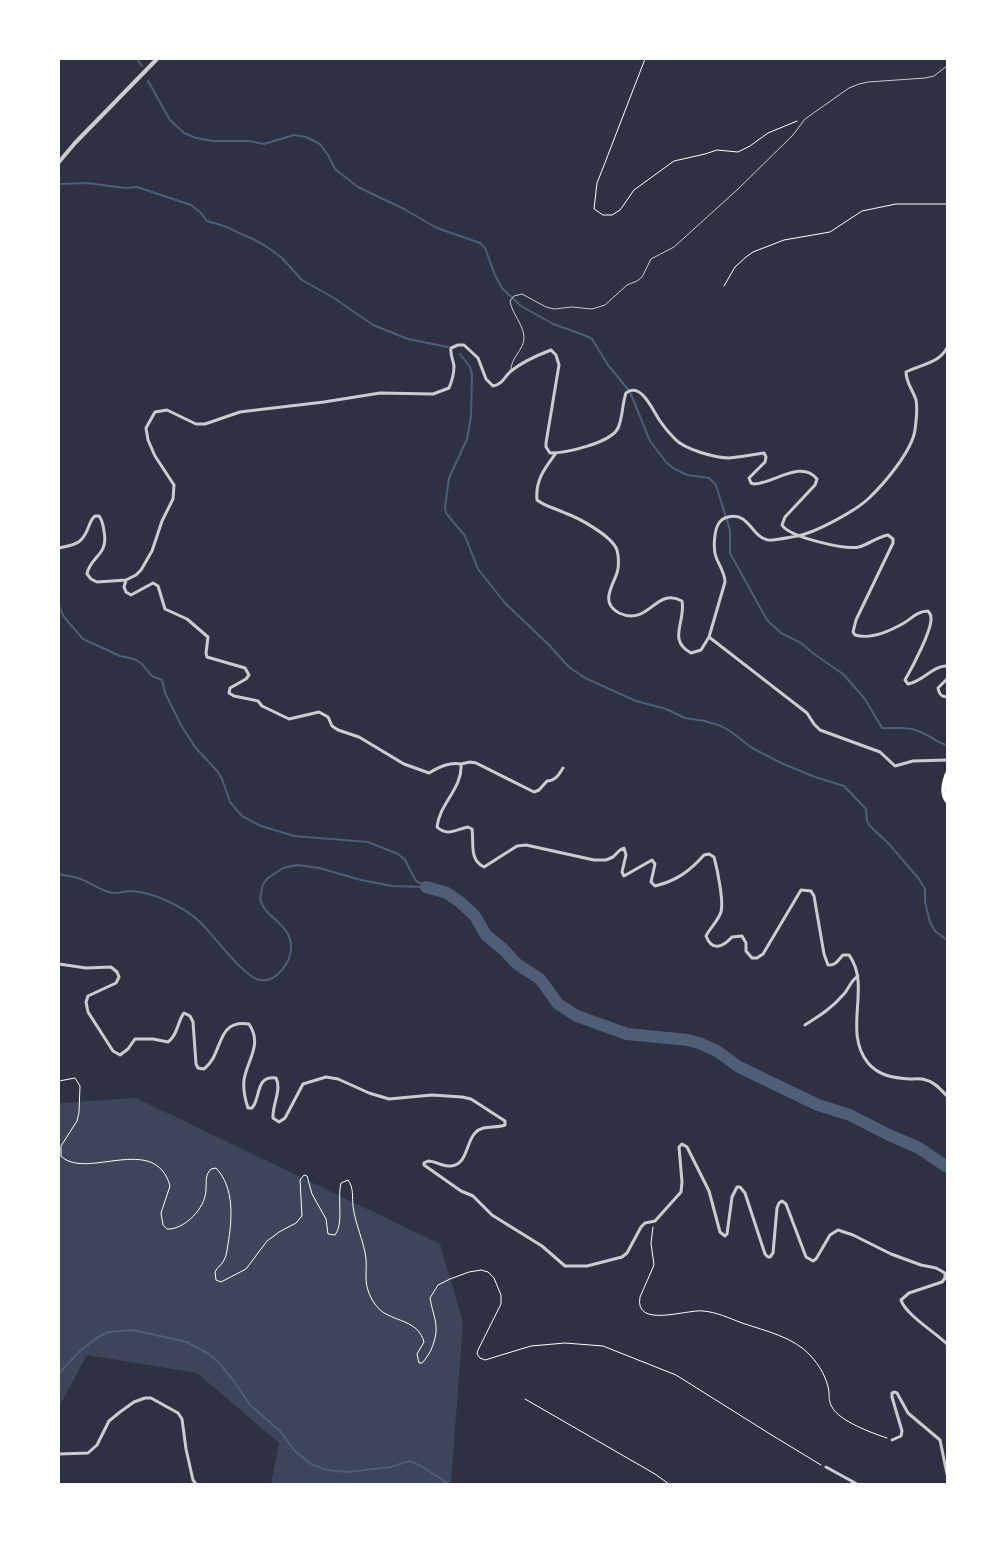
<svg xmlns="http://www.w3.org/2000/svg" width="1006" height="1543" font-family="Barlow,sans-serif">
<rect width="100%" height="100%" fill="#2d3142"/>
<path fill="#3c4559" d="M136 1098 440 1244 463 1322 451 1484H271L279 1443 197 1373 87 1355 59 1407V1105L61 1103Z"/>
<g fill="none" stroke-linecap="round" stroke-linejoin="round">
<path stroke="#4f5d75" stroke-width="2" d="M137 59 142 66
M148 81 170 120 184 133 196 138 213 141H249L264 144 294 135 306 137 320 144 328 155 335 169 358 187 404 209 437 228 480 243 485 248 495 275 502 288 521 306 553 324 584 335 592 339 608 365 630 392 650 441 666 462 673 468 687 475 709 478 716 485 730 530V553L767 620 781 633 801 643 814 654 843 674 865 699 882 728C895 729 906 726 918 731 929 734 936 743 947 745
M59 184 87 183 125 188 137 187 191 205 200 212 207 221 227 227 243 235 251 238 264 245 281 257 302 280 334 298 373 325 408 339 448 347
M460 354 470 367 472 375 471 416 467 439 449 478 445 507 446 513 465 536 478 569 505 603 549 645 569 667 585 678 636 701 666 709 685 718 705 721 721 726 730 731 752 748 781 763 815 777 844 786 866 809 867 821 870 826 888 843 919 879 925 889V902L930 922 935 931 947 940
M59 606 64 617 83 639 120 656 134 659 141 663 152 676 162 680 165 693 181 725 195 747 218 772 222 779 230 802 242 816 261 826 294 836 368 842 398 854 405 860 416 881 424 885
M59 874C65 876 72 876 78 878 88 881 98 889 109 892 117 895 123 891 131 891 154 892 184 907 200 922 213 934 244 978 260 980 276 983 291 962 291 948 292 923 263 918 260 898L263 884 268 878 283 868 297 865 319 868 361 880 392 886 426 887
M59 1373 81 1350 98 1337 108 1332 133 1330 187 1342 209 1354 220 1364 233 1380 250 1405 280 1431 295 1451 311 1464 327 1470 347 1472 391 1467 409 1461 421 1466 449 1484"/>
<path stroke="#4f5d75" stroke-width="12" d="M426 887 447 893 460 902 475 916 486 935 503 949 517 964 540 979 558 1004 577 1016 627 1034 688 1040 699 1043 717 1051 739 1067 818 1105 850 1115 887 1134 919 1148 947 1167"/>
<path stroke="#fff" stroke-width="1" d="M645 59 601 173 597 183 594 209 603 215H612L620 210 634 190 674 161 705 154 717 150 738 152 750 146 768 133 797 121
M724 286 735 267 746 257 753 252 784 240 830 232 862 211 896 204H947
M59 1081 75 1078 80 1086 79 1112 77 1121 61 1146V1156C86 1181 155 1132 170 1186L161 1213 163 1225 167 1229C183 1230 202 1211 205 1196 208 1186 203 1177 211 1169L216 1168C235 1188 232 1220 228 1244 227 1249 227 1255 224 1260 222 1265 217 1267 215 1272L216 1280 221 1282 246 1269 267 1241 279 1232 296 1223 302 1216 300 1180 304 1175 307 1176 312 1194 326 1219 328 1234 335 1235C344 1224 337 1198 341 1183L348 1180C354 1188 352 1197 353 1206 355 1224 364 1241 366 1259 367 1270 364 1282 369 1293 372 1301 378 1310 386 1314 401 1322 419 1323 424 1342L417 1354 419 1363H422C426 1359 428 1355 431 1350 441 1326 434 1321 430 1298L438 1285 450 1279 469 1272 481 1270 488 1272 494 1278 501 1295V1304L478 1350 477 1354 480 1358 485 1360 531 1346 565 1343 603 1346 676 1375 770 1434 821 1465
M653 1227 651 1243 654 1265 640 1297C634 1329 687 1309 703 1311 716 1312 729 1318 742 1323 766 1331 793 1337 810 1355 820 1366 827 1378 829 1392 829 1397 829 1402 832 1407 839 1421 872 1433 887 1438
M525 1399 655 1474 669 1484"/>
<path stroke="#caccd0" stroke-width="1" d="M511 371C510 358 524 350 524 338 524 325 512 314 510 301L514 296 522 294 546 307 554 309 572 307 592 309 605 305 627 285 637 281 642 277 651 259 674 247 738 189 793 135 805 119 849 88 859 84 868 82 925 78 934 76 947 66"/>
<path stroke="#caccd0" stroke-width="3" d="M556 453C545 468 535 480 537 500 546 507 555 508 565 513 579 518 612 536 617 550 619 557 619 567 617 573 612 587 600 603 619 613 649 627 656 586 682 601 686 622 667 640 691 653L701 650 709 637 725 582C725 573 719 565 716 557 713 549 714 530 719 523 721 520 724 518 728 517 750 512 750 536 768 540 773 541 791 537 797 536 815 533 855 511 868 499 884 484 912 451 915 430 916 421 918 409 916 400 913 390 906 383 906 372 921 364 938 364 947 348
M59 548C77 544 82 544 89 526 91 521 91 519 95 516H99C103 521 103 526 104 531 109 556 90 556 87 574L91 579 97 582 126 580 136 575 141 570 152 551 162 521 173 499 174 485 155 456 148 440 146 428 155 412 167 410 196 424H205L240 412 324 402 380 393 433 394 449 388C452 381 454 374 454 366 453 359 450 355 451 348L458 345H464L478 358 486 379 493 386C503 384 504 377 511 371 522 362 538 355 551 350L556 355 559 365 546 443V447L550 453C566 453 611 443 618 428 623 417 622 404 626 393 641 381 653 411 660 421 664 427 669 433 675 439 684 449 715 458 729 458 740 457 752 455 764 453L766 457 765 462 749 478 751 483 754 484C773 484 801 459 817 479L815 485 785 517 782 525C789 537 845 550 859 547 869 544 877 537 888 535L893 539V543L856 620 853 632 855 635C871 640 890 631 904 623 912 618 918 611 928 611 930 614 931 614 931 618 932 630 912 668 905 680L908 684C922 682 934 665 947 666
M126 580 124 587 126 592 131 595 153 583 158 586 165 609 187 619 208 637 206 653 207 657 245 668 249 675 246 679 230 688 229 693 234 696 258 701 262 706 289 719 319 712 328 717 332 726 338 730 359 737 404 764 429 773C439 767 449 762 461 764 463 788 439 804 437 827 448 837 456 829 468 827L472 829C474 843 469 860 484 867L517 846 526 845 594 860H606L613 857 620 850 624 848 626 855 622 872 624 876 652 860 655 864 651 882 655 886C676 881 690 871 704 855L709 854 714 857C717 868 724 901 721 912 718 921 710 928 706 936 712 952 723 947 732 937L742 936 746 943V951L752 958H757L763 954 801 890 811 891 814 896 824 954 828 965C836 966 838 960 843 955H849C872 986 842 1031 868 1063 879 1076 894 1078 910 1079 915 1079 921 1078 926 1080 935 1082 941 1090 947 1096
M709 637 807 713 814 724 820 730 880 752 895 766 913 761 947 760
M947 679 938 688C939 694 941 697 947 697
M461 764 470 762 476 763 534 792 539 790 547 781C556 781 559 774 563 768
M59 964 86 968 111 967 117 972 119 977 116 983 88 996 86 1002 88 1012 113 1051 120 1055 128 1049 135 1039H153L168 1042C178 1035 177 1022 184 1013L190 1016 193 1022 196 1064 198 1068 204 1069C224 1054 215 1019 249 1024 263 1045 247 1060 244 1080 243 1089 245 1099 248 1108H252C261 1098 255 1075 276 1078 282 1090 272 1105 273 1118L279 1122 285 1118 303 1084 326 1077 338 1079 369 1093 389 1099 432 1095 462 1097 471 1099 505 1121V1125C495 1129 483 1124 475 1133 466 1142 468 1164 451 1166 443 1167 436 1161 428 1161L424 1163V1165L461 1191 473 1196 492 1215 542 1246 565 1266H587L622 1257 627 1253 641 1227 645 1223 655 1221 681 1192 682 1182 679 1147 682 1144 687 1147 709 1191 720 1232 725 1236 727 1234 732 1197 737 1187H740L745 1193 765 1254 768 1257H770L773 1253 777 1208 779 1203 782 1201 786 1204 806 1257 813 1261 816 1259 830 1235 838 1230 853 1235 891 1254 921 1265 936 1268 945 1273V1278L942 1282 909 1293 901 1300C905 1314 936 1333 947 1344
M805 1025C819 1016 832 1008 843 995 849 989 850 981 858 976
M892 1440 901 1436 902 1431 892 1397V1393L895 1392 897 1393 908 1413 940 1440 947 1474
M59 1454 88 1453 97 1445 109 1421 120 1412 134 1402 145 1398H151L178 1413 182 1419 186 1449 193 1480 196 1484
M826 1467 857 1484"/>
<path stroke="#caccd0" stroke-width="4" d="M59 162 75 143 157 59"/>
<path stroke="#fff" stroke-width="4.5" d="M947 774C944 783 941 793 947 801"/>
</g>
<rect width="1006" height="1543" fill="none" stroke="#ffffff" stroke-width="120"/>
</svg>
